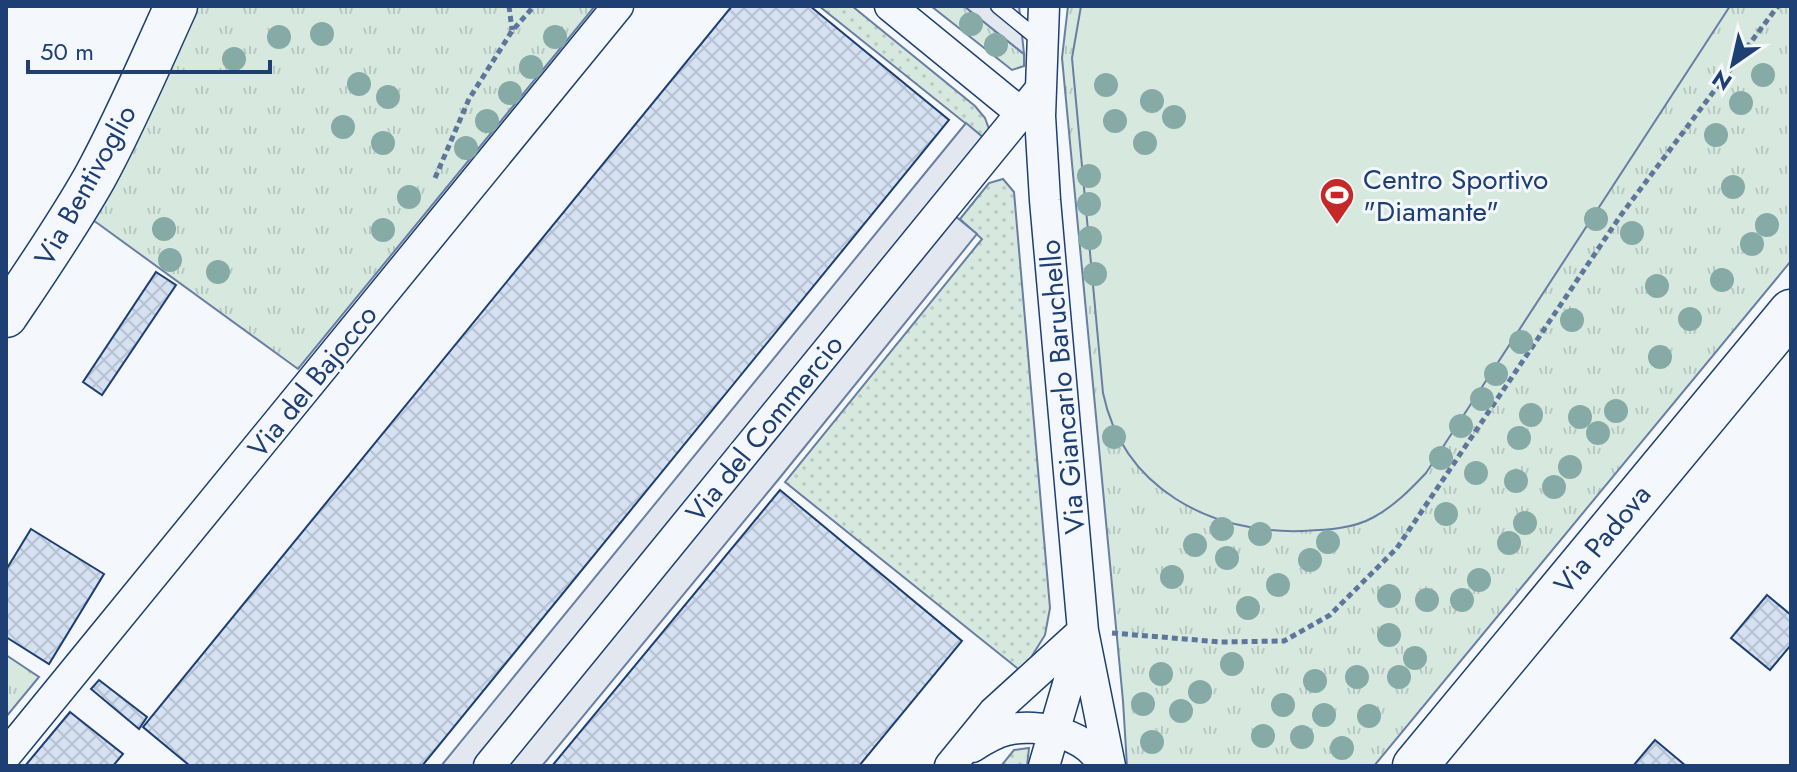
<svg xmlns="http://www.w3.org/2000/svg" width="1797" height="772" font-family="Jost,sans-serif">
<defs>
<pattern id="grass-dots" width="8" height="8" patternUnits="userSpaceOnUse" patternTransform="scale(2)"><rect width="8" height="8" fill="#d7e8df"/><path d="M2 2h.1M6 6h.1" fill="none" stroke="#b8c8c3" stroke-width="1.8" stroke-linecap="round"/></pattern>
<pattern id="park-tufts" width="24" height="20" patternUnits="userSpaceOnUse" patternTransform="scale(2)"><rect width="24" height="20" fill="#d7e8df"/><path d="M3 7l-1-3M5 7V3M7 7l1-3M15 17l-1-3M17 17v-4M19 17l1-3" fill="none" stroke="#b8c8c3"/></pattern>
<pattern id="building-cross-hatch" width="8" height="8" patternUnits="userSpaceOnUse" patternTransform="scale(2)"><rect width="8" height="8" fill="#d5e0f0"/><path d="M0 0l8 8M0 8l8-8" fill="none" stroke="#b6c1d1"/></pattern>
</defs>
<rect width="100%" height="100%" fill="#f4f7fb"/>
<path fill="url(#grass-dots)" stroke="#687fa3" stroke-width="2" d="M819 6H852L975 106 985 118 989 129 985 139Z
M1003 179 1014 192 1050 608 1045 635 1022 672 785 482 982 239 960 219 989 183Z
M1029 748 1027 766H1001L1014 750Z"/>
<path fill="url(#park-tufts)" stroke="#687fa3" stroke-width="2" d="M195 6H595L298 369 93 220Z
M931 6H964L1024 54V66L1012 70Z
M1068 6H1791V261L1374 766H1127L1123 701 1062 58Z
M6 655 39 677 6 717Z"/>
<path fill="#d7e8df" stroke="#687fa3" stroke-width="2" d="M1081 6H1730L1426 473C1410 490 1394 506 1374 517 1353 529 1326 530 1302 531 1210 534 1123 488 1103 393L1072 58Z"/>
<path fill="#e3e8f0" stroke="#687fa3" stroke-width="2" d="M964 6H1019L1024 54Z
M966 123 985 139 937 201 977 234 778 480 542 766H441Z"/>
<path fill="url(#building-cross-hatch)" stroke="#1d3f73" stroke-width="2" d="M732 6H810L949 120 422 766H190L143 727Z
M156 272 176 285 102 395 83 382Z
M780 490 962 641 859 766H552Z
M31 529 104 574 49 664 6 637V570Z
M1767 595 1791 615V645L1770 670 1731 638Z
M99 680 147 717 139 729 91 689Z
M70 712 123 754 113 766H25Z
M1655 740 1686 766H1633Z"/>
<g fill="none" stroke-linecap="round" stroke-linejoin="round">
<g stroke="#1d3f73" stroke-width="17">
<path id="lane" d="M998 6 1042 42"/>
</g>
<g stroke="#1d3f73" stroke-width="33">
<path id="street" d="M890 6 1021 113
M1044 6 1040 116 1045 200 1083 631 1110 766
M972 747C983 740 994 733 1007 730 1038 722 1089 735 1103 766
M6 755 618 6
M489 766 1040 90
M950 766 994 712 1083 631
M1044 766 1083 633"/>
</g>
<g stroke="#1d3f73" stroke-width="45">
<path id="secondary" d="M6 316C37 270 68 225 95 177 125 122 150 63 176 6"/>
</g>
<g stroke="#1d3f73" stroke-width="47">
<path id="primary" d="M1415 766 1791 312"/>
</g>
<path stroke="#5e769c" stroke-width="5" stroke-dasharray="6 4" stroke-linecap="butt" d="M509 6 512 30
M435 178 469 99 512 31 534 6
M1112 633 1221 642 1284 641 1330 615 1397 548 1621 215 1778 6"/>
<use href="#lane" stroke="#f4f7fb" stroke-width="14"/>
<use href="#street" stroke="#f4f7fb" stroke-width="30"/>
<use href="#secondary" stroke="#f4f7fb" stroke-width="42"/>
<use href="#primary" stroke="#f4f7fb" stroke-width="44"/>
</g>
<g fill="#86aba6">
<circle cx="971" cy="24" r="12"/>
<circle cx="322" cy="34" r="12"/>
<circle cx="279" cy="37" r="12"/>
<circle cx="555" cy="37" r="12"/>
<circle cx="996" cy="45" r="12"/>
<circle cx="234" cy="59" r="12"/>
<circle cx="531" cy="67" r="12"/>
<circle cx="1763" cy="75" r="12"/>
<circle cx="359" cy="84" r="12"/>
<circle cx="1106" cy="85" r="12"/>
<circle cx="510" cy="93" r="12"/>
<circle cx="388" cy="97" r="12"/>
<circle cx="1152" cy="101" r="12"/>
<circle cx="1741" cy="103" r="12"/>
<circle cx="1174" cy="117" r="12"/>
<circle cx="487" cy="121" r="12"/>
<circle cx="1115" cy="121" r="12"/>
<circle cx="343" cy="127" r="12"/>
<circle cx="1716" cy="135" r="12"/>
<circle cx="383" cy="143" r="12"/>
<circle cx="1145" cy="143" r="12"/>
<circle cx="466" cy="148" r="12"/>
<circle cx="1089" cy="176" r="12"/>
<circle cx="1733" cy="187" r="12"/>
<circle cx="409" cy="197" r="12"/>
<circle cx="1089" cy="204" r="12"/>
<circle cx="1596" cy="219" r="12"/>
<circle cx="1767" cy="225" r="12"/>
<circle cx="164" cy="229" r="12"/>
<circle cx="383" cy="230" r="12"/>
<circle cx="1632" cy="233" r="12"/>
<circle cx="1090" cy="238" r="12"/>
<circle cx="1752" cy="244" r="12"/>
<circle cx="170" cy="260" r="12"/>
<circle cx="218" cy="272" r="12"/>
<circle cx="1095" cy="274" r="12"/>
<circle cx="1722" cy="280" r="12"/>
<circle cx="1657" cy="286" r="12"/>
<circle cx="1690" cy="319" r="12"/>
<circle cx="1572" cy="320" r="12"/>
<circle cx="1521" cy="342" r="12"/>
<circle cx="1660" cy="357" r="12"/>
<circle cx="1496" cy="374" r="12"/>
<circle cx="1482" cy="399" r="12"/>
<circle cx="1616" cy="411" r="12"/>
<circle cx="1531" cy="415" r="12"/>
<circle cx="1580" cy="417" r="12"/>
<circle cx="1461" cy="426" r="12"/>
<circle cx="1598" cy="433" r="12"/>
<circle cx="1114" cy="437" r="12"/>
<circle cx="1519" cy="438" r="12"/>
<circle cx="1441" cy="458" r="12"/>
<circle cx="1570" cy="467" r="12"/>
<circle cx="1476" cy="473" r="12"/>
<circle cx="1516" cy="481" r="12"/>
<circle cx="1554" cy="487" r="12"/>
<circle cx="1446" cy="514" r="12"/>
<circle cx="1525" cy="523" r="12"/>
<circle cx="1222" cy="529" r="12"/>
<circle cx="1260" cy="534" r="12"/>
<circle cx="1328" cy="542" r="12"/>
<circle cx="1509" cy="543" r="12"/>
<circle cx="1195" cy="545" r="12"/>
<circle cx="1227" cy="558" r="12"/>
<circle cx="1310" cy="560" r="12"/>
<circle cx="1172" cy="577" r="12"/>
<circle cx="1479" cy="580" r="12"/>
<circle cx="1278" cy="585" r="12"/>
<circle cx="1389" cy="596" r="12"/>
<circle cx="1427" cy="600" r="12"/>
<circle cx="1462" cy="600" r="12"/>
<circle cx="1248" cy="608" r="12"/>
<circle cx="1389" cy="635" r="12"/>
<circle cx="1415" cy="658" r="12"/>
<circle cx="1232" cy="664" r="12"/>
<circle cx="1161" cy="674" r="12"/>
<circle cx="1357" cy="677" r="12"/>
<circle cx="1399" cy="677" r="12"/>
<circle cx="1315" cy="681" r="12"/>
<circle cx="1200" cy="692" r="12"/>
<circle cx="1143" cy="704" r="12"/>
<circle cx="1283" cy="705" r="12"/>
<circle cx="1181" cy="711" r="12"/>
<circle cx="1324" cy="715" r="12"/>
<circle cx="1369" cy="716" r="12"/>
<circle cx="1263" cy="736" r="12"/>
<circle cx="1302" cy="737" r="12"/>
<circle cx="1152" cy="742" r="12"/>
<circle cx="1342" cy="748" r="12"/>
</g>
<defs>
<g id="stadium-pin" transform="scale(1.8)"><path d="M0 17L-7.5 6A9.5 9.5 0 1 1 7.5 6Z" fill="#c62828" stroke="#f4f7fb"/><path d="M0-5a6.5 5 0 1 0 0 10a6.5 5 0 1 0 0-10ZM-3.5-1.8h7v3.6h-7Z" fill="#fff"/></g>
</defs>
<g fill-rule="evenodd">
<use href="#stadium-pin" x="1337" y="195"/>
</g>
<g text-anchor="middle" stroke-width="6" stroke-linejoin="round" paint-order="stroke">
<g font-size="28" fill="#1d3f73" stroke="#f4f7fb" text-anchor="start">
<text x="1363" y="189">Centro Sportivo<tspan x="1363" dy="32">"Diamante"</tspan></text>
</g>
<g font-size="28" fill="#1d3f73" stroke="#f4f7fb">
<text transform="translate(85 185) rotate(-61)" y="10">Via Bentivoglio</text>
<text transform="translate(312 381) rotate(-51)" y="10">Via del Bajocco</text>
<text transform="translate(1062 387) rotate(-95)" y="10">Via Giancarlo Baruchello</text>
<text transform="translate(764 428) rotate(-51)" y="10">Via del Commercio</text>
<text transform="translate(1602 539) rotate(-50)" y="10">Via Padova</text>
</g>
</g>
<rect width="1797" height="772" fill="none" stroke="#1d3f73" stroke-width="16"/>
<g transform="translate(1733 64) rotate(214)" stroke="#f4f7fb" stroke-width="6" paint-order="stroke">
<path d="M0-6L14 30L0 20L-14 30Z" fill="#1d3f73"/>
<text y="-12" font-size="22" font-weight="bold" text-anchor="middle" fill="#1d3f73">N</text>
</g>
<path d="M28 60v12h242v-12" fill="none" stroke="#1d3f73" stroke-width="4"/>
<text x="40" y="60" font-size="24" fill="#1d3f73" stroke="#f4f7fb" stroke-width="6" paint-order="stroke">50 m</text>
</svg>
